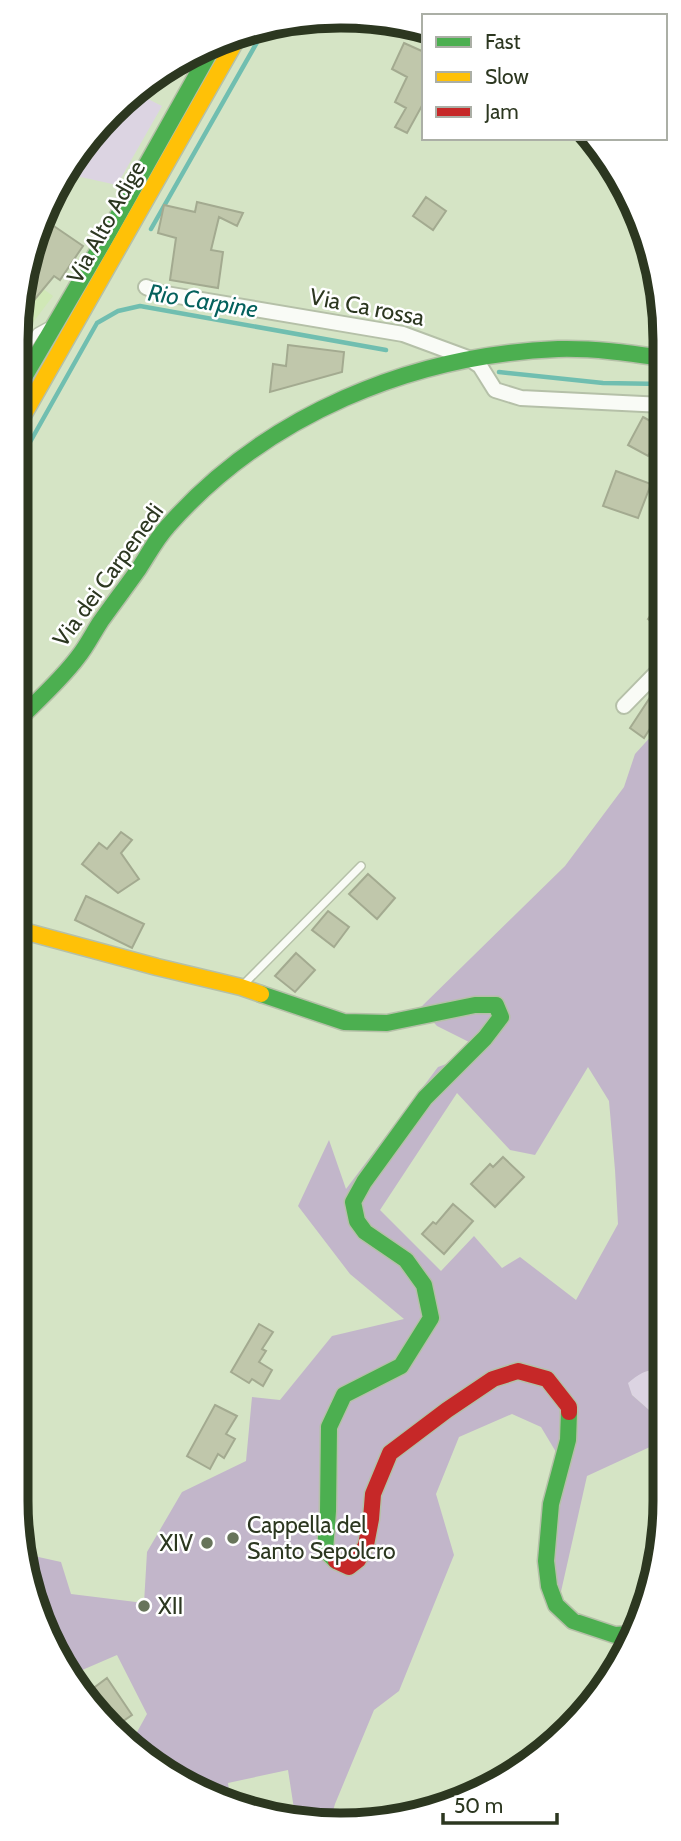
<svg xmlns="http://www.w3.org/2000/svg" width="681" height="1841" font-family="Cabin,sans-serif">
<rect width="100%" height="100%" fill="#d5e4c5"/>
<path fill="#d0e8b6" d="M24 275 53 296 25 333 17 327Z"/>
<path fill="#dcd4e2" d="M138 94 162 106 117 185 67 174 83 142Z
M661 1369 665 1370V1408L649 1410 632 1395 627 1383 641 1372Z"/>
<path fill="#c2b6ca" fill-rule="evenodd" d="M663 723 665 1370C648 1368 640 1373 628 1383L632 1395 649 1410 665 1408V1440L587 1476 560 1596 552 1562 562 1462 541 1427 512 1414 459 1437 436 1494 454 1555 399 1691 374 1710 335 1804 330 1821 296 1822 288 1770 228 1783 230 1799 178 1782 131 1743 147 1714 117 1655 73 1674 33 1605 25 1554 61 1562 71 1594 144 1603 147 1552 182 1492 246 1461 252 1397 280 1400 332 1336 404 1319 350 1274 298 1206 329 1140 346 1189 438 1067 485 1050 437 1026 420 1008 565 866 624 787 635 754ZM588 1067 609 1101 615 1170 618 1224 576 1300 520 1257 502 1268 474 1236 441 1271 380 1210 457 1093 510 1150 535 1155Z"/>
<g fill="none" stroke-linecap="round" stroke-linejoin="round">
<path stroke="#70beb0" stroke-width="4.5" d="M151 229 264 30
M499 372 603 383 663 384
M16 467 97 323 118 311 140 306 386 350"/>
</g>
<path fill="#c0c7ab" stroke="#a3aa90" stroke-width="2" d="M404 43 424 52V102L407 133 395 127 406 108 395 102 407 77 392 69Z
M426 197 446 211 433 230 413 216Z
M197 202 243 213 237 226 219 217 211 250 223 252 218 288 170 280 176 238 158 233 164 205 195 212Z
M45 220 83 246 60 280 54 276 35 299 25 291 32 282 24 278 27 256Z
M288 345 344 352 342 372 270 392 273 364 286 366Z
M643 417 663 428 648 456 628 445Z
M616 471 651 484 638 518 603 506Z
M663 598V630L648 619Z
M653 693 663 700V708L644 738 630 728Z
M121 832 132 840 121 853 139 879 118 893 82 864 99 843 107 849Z
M368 874 395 898 377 919 349 894Z
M86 896 144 924 132 948 75 920Z
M328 911 349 927 334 947 312 930Z
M296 953 315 970 295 992 275 976Z
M503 1157 524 1177 495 1207 471 1184 490 1164 493 1167Z
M453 1204 473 1221 444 1254 422 1234 433 1222 436 1224Z
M259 1324 273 1332 262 1349 266 1351 259 1362 272 1370 263 1386 252 1379 249 1383 231 1372Z
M215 1405 237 1416 226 1434 235 1439 224 1458 218 1454 210 1469 187 1456Z
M107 1678 132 1715 113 1728 107 1724 97 1708 102 1705 91 1690Z"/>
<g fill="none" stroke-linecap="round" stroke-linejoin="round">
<g stroke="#b5c0a8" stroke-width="10">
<path id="lane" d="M16 364 37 332 46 327
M244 984 361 866"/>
</g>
<g stroke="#b5c0a8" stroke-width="18">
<path id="street" d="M146 287 160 293 403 334 468 358 480 366 495 390 521 398 663 405
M624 706 663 666"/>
</g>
<g stroke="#b5c0a8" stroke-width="19">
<path id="fast" d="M16 391 106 237 212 48
M16 722C37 701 60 681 78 657 87 646 93 633 101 621 113 604 126 587 138 570 148 555 156 539 168 526 266 415 411 355 558 349 593 348 628 353 663 358
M261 994 344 1022 387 1023 475 1005H496L501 1017 485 1038 425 1098 364 1182 353 1202 357 1221 365 1232 406 1260 424 1285 431 1318 401 1366 344 1395 329 1427 328 1511 325 1550 336 1561
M569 1412 568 1440 551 1504 546 1561 549 1586 556 1605 573 1621 615 1635 630 1634"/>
</g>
<g stroke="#b5c0a8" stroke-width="19">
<path id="slow" d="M16 428 237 39
M16 929 157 967 241 987 261 994"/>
</g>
<g stroke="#b5c0a8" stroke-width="19">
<path id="jam" d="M336 1561 349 1567 358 1560 366 1545 371 1519 373 1494 390 1453 447 1410 493 1379 518 1371 547 1379 569 1407V1412"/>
</g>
<use href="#lane" stroke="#f9fbf6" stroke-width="7"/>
<use href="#street" stroke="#f9fbf6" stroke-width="14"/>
<use href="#fast" stroke="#4caf50" stroke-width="16"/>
<use href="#slow" stroke="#ffc107" stroke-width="16"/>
<use href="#jam" stroke="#c62828" stroke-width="16"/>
</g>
<g fill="#67745a" stroke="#fff" stroke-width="2.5">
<circle cx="233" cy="1538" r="7"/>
<circle cx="207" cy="1543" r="7"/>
<circle cx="144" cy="1606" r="7"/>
</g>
<g text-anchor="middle" stroke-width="5" stroke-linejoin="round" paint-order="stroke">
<g font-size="23" fill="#2c3720" stroke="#fff">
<text transform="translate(106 222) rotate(-61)" y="8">Via Alto Adige</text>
<text transform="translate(367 307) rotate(11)" y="8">Via Ca rossa</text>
<text transform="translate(108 575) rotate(-54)" y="8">Via dei Carpenedi</text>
</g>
<g font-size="23" fill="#2c3720" stroke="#fff" text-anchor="start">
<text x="247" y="1533">Cappella del<tspan x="247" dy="26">Santo Sepolcro</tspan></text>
<text x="193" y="1551" text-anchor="end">XIV</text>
<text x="158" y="1614">XII</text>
</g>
<g font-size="24" font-style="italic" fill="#04615d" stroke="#fff">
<text transform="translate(203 301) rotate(9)" y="8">Rio Carpine</text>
</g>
</g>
<path d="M0 0H681V1841H0ZM340 28H341A312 312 0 0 1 653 340V1501A312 312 0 0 1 341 1813H340A312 312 0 0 1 28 1501V340A312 312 0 0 1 340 28Z" fill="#fff" fill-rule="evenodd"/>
<path fill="none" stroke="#2c3720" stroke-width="9" d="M340 28H341A312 312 0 0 1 653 340V1501A312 312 0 0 1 341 1813H340A312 312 0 0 1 28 1501V340A312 312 0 0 1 340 28Z"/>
<rect x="422" y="14" width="245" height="126" fill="#ffffff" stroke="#abafa6" stroke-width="2"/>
<rect x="436" y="37" width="35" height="10" fill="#4caf50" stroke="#abafa6" stroke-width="2"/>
<text x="485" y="49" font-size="21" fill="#2c3720">Fast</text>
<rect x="436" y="72" width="35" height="10" fill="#ffc107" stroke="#abafa6" stroke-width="2"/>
<text x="485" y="84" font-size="21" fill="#2c3720">Slow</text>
<rect x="436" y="107" width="35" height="10" fill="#c62828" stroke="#abafa6" stroke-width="2"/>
<text x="485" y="119" font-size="21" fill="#2c3720">Jam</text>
<path d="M443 1813v10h114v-10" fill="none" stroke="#2c3720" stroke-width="3.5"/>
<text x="454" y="1813" font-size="21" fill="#2c3720" stroke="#ffffff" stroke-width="5" paint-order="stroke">50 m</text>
</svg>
